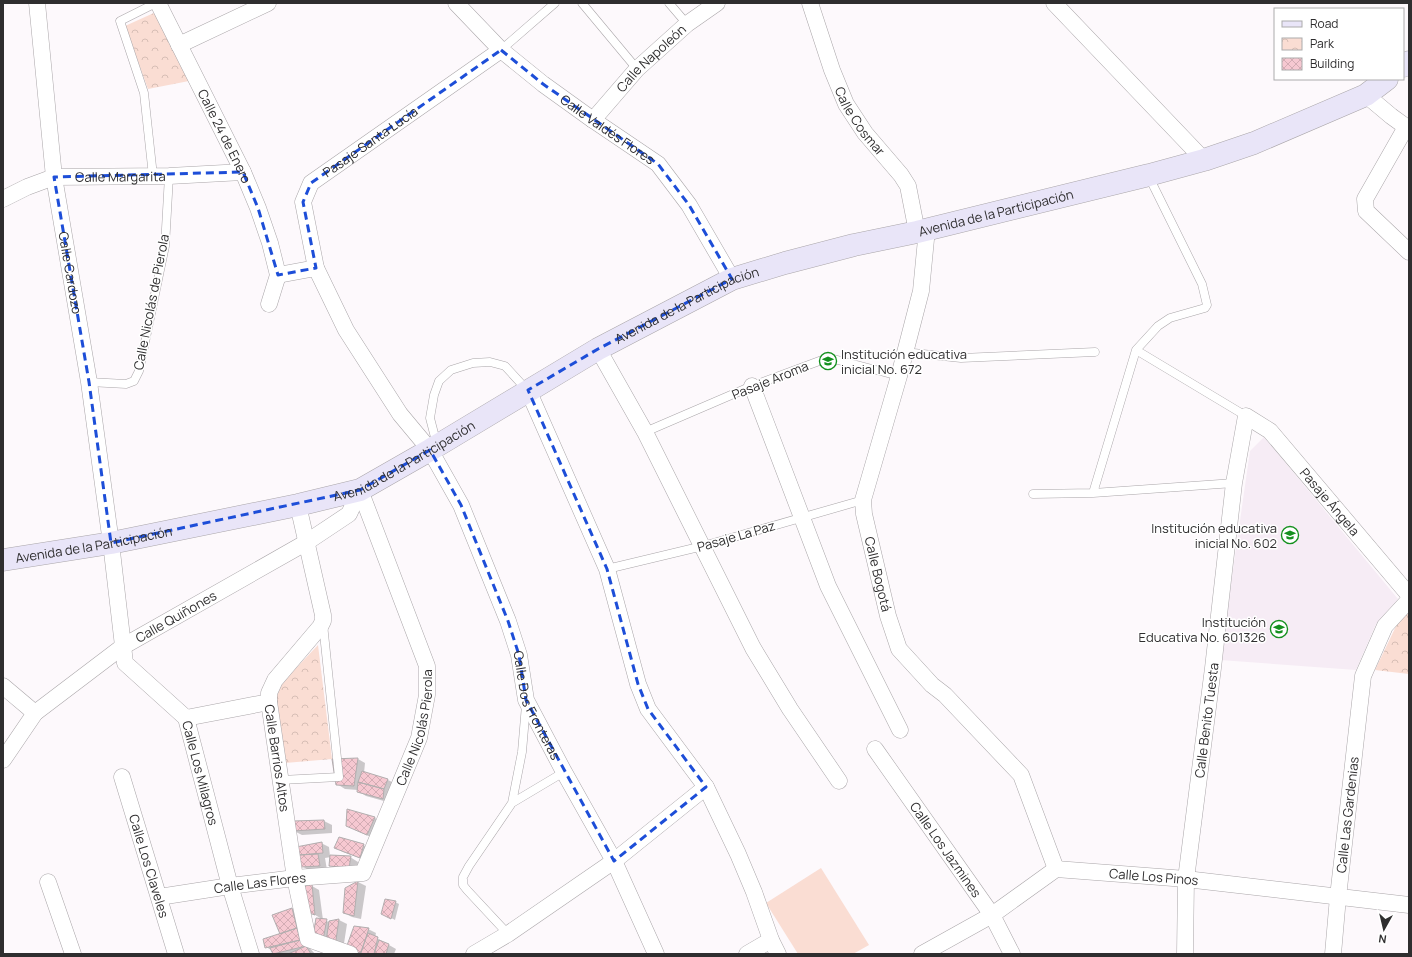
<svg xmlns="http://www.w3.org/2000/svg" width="1412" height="957" font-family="Manrope,sans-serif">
<defs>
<pattern id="park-crowns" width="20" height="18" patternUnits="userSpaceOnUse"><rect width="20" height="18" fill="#faddd3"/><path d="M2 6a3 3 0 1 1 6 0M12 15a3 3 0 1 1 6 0" fill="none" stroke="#d7beb5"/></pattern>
<pattern id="building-cross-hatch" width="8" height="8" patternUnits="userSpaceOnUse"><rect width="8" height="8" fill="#f6c8d1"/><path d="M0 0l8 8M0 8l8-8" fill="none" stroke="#d3acb4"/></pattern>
</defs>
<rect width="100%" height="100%" fill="#fdf9fc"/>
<path fill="#f6ecf5" d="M1264 437 1398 599 1376 624 1356 670 1220 660 1250 451Z"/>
<path fill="#faddd3" d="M821 868 869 945 853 954H798L766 903Z"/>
<path fill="url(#park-crowns)" d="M156 12 189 81 148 89 125 26Z
M1409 612V674L1375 670 1398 622Z
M318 645 332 759 285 763 276 700 280 685Z"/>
<path fill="#0003" d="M358 759 365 763 364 773 388 780 396 784 391 803 366 796 358 791V790L345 789 337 784Z
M348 810 375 818 382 823 375 839 355 830Z
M324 821 332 825V833L302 835 294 831Z
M321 843 329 847 330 856 350 857 358 862 357 872 338 870 330 865 331 857 325 858 327 870 310 871 302 866 297 848Z
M363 845 371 849 368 861 343 852 336 848Z
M358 882 366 886 361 919 352 917 344 913 346 889Z
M312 886 319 890 323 920 329 922 339 920 347 924 343 950 322 940V919L310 912Z
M395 902 399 904 395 920 382 913Z
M292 909 300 913 307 945 315 954H274L273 951 266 947 281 934Z
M368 929 376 933 375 937 396 949 394 954H353Z"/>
<path fill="url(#building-cross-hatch)" stroke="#b2aeaf" d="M358 758 354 786 336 785 332 759Z
M362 771 388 779 384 789 358 782Z
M358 782 384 789 383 799 357 792Z
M347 809 375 817 367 835 346 826Z
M324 820 325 829 293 831V821Z
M339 837 364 844 360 858 334 848Z
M322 842 323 853 299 855 296 847Z
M318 854 320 866 301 867 299 855Z
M330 855 351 856 349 868 329 866Z
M358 881 354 916 343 913 345 888Z
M312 884 315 915 309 913 302 887Z
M385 899 396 901 391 919 381 914Z
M292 908 297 928 280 934 272 915Z
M316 918 327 919 323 940 313 936Z
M339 919 335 947 326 942 329 921Z
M354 926 369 928 361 953 345 951Z
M297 928 300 940 265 948 263 939Z
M368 933 378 937 374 954H360Z
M300 940 306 946 273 954 270 948Z
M379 940 389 944 386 954H374Z
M306 946 311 954H288Z"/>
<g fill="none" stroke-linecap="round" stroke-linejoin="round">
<g stroke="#aaa6a9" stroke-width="9">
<path id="service" d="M582 3 637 69
M669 3 687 24
M501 50 555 3
M153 176 144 93 120 21 156 3
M1136 350 1246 416
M904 352 961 358 1095 352
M89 382 126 384 134 381 139 371 165 246 169 176
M645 432 752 386 822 360 830 358 899 376
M437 445 430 418 434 395 439 381 451 370 473 363 490 362 505 366 527 390
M1093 493 1136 350 1158 326 1170 318 1205 308 1207 305 1202 284 1149 177
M1033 494 1093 493 1234 483
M607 569 703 546 863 500
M281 780 339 777 323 624
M512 803 564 772
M508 934 467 890 463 885V877L469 866 512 803 522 752 526 705"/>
</g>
<g stroke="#aaa6a9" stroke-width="17">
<g id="minor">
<path id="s1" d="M37 3 54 177 89 382 111 543 125 663 186 718 230 886 251 954"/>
<path id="s2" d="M158 3 243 172 258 208 270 243 278 275 269 304"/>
<path id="s3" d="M456 3 501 50 543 84 593 120 658 164 689 205 732 279"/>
<path id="s4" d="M810 3 832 70 846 104 865 133 901 175 908 186 917 232"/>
<path d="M1054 3 1204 160"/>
<path d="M179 45 268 3"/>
<path d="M1366 95 1391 116 1409 129"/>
<path id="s5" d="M593 120 637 69 687 24 717 3"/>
<path d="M1406 127 1365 199 1366 211 1409 252"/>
<path id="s6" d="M3 199 27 187 54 177 169 176 243 172"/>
<path id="s7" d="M927 229 921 291 899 376 863 500 864 514 888 616 899 649 932 685 945 695 1021 775 1056 869"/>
<path id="s8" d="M316 268 303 202 311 183 501 50"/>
<path id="s9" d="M278 275 316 268 346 330 400 414 430 450 461 505 508 621 519 655 526 700 564 772 614 861 656 954"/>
<path d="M598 349 645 432 753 648 790 709 839 781"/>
<path d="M752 386 828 586 900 730"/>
<path d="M528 390 607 569 638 684 648 709 706 787 738 854 754 892 771 940 778 954"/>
<path id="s10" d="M298 505 323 615V621L320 627 275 680 269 693V702L295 878 308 939 350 954"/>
<path d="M3 686 35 713"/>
<path d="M186 718 269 702"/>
<path id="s11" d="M875 749 992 915 1012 954"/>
<path id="s12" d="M3 760 35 713 122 647 307 542 349 514 360 490"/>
<path id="s13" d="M122 777 176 954"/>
<path d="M48 882 73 954"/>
<path id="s14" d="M159 897 230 886 295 878 363 873 419 738 427 695V666L360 490"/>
<path d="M474 954 508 934 614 861 706 787"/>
<path d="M747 954 771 940"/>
<path id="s15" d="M922 954 992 915 1056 869 1186 879 1409 905"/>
<path id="s16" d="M1185 954 1186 879 1213 668 1234 483 1246 416 1270 431 1409 595"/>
<path id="s17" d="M1333 954 1338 897 1363 676 1385 626 1409 600"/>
</g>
</g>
<g stroke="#aaa6a9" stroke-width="23">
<g id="secondary">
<path d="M1403 66 1409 62"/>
<path id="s18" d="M3 560 111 543 298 505 360 490 430 450 598 349 732 279 785 263 854 245 917 232 1149 175 1204 160 1254 143 1366 95 1387 79"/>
</g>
</g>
<use href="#service" stroke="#fff" stroke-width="8"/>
<use href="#minor" stroke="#fff" stroke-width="16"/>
<use href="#secondary" stroke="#e9e5f8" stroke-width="22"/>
</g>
<path fill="none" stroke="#1d4ed8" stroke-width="3" stroke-dasharray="8 5" stroke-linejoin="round" d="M501 50 543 84 658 164 689 205 732 279 598 349 528 390 607 569 638 684 648 709 706 787 614 861 526 700 519 655 508 621 461 505 430 450 360 490 111 543 89 382 54 177 243 172 258 208 278 275 316 268 303 202 311 183Z"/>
<defs>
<g id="school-ring" transform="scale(0.9)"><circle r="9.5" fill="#fff" stroke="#14901e" stroke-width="1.5"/><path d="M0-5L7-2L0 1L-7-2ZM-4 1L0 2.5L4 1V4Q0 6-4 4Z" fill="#14901e"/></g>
</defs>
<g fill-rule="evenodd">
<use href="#school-ring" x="828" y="361"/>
<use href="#school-ring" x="1290" y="535"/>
<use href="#school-ring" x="1279" y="629"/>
</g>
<g text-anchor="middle" stroke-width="3" stroke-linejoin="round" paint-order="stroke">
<g font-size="13" fill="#2f2e2f" stroke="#fff">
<text dy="5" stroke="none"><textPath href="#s5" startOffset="85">Calle Napoleón</textPath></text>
<text dy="5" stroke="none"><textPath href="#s4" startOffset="129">Calle Cosmar</textPath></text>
<text dy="5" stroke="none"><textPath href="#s3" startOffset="198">Calle Valdés Flores</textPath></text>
<text dy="5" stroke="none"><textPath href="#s2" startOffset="149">Calle 24 de Enero</textPath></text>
<text dy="5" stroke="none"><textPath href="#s8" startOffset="160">Pasaje Santa Lucía</textPath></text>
<text dy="5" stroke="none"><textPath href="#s6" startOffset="122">Calle Margarita</textPath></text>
<text dy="5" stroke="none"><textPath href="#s18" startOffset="1064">Avenida de la Participación</textPath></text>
<text dy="5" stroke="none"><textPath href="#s1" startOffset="272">Calle Cardozo</textPath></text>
<text transform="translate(151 302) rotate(-79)" y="5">Calle Nicolás de Pierola</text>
<text dy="5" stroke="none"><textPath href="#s18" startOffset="740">Avenida de la Participación</textPath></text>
<text transform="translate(770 380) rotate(-22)" y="5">Pasaje Aroma</text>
<text dy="5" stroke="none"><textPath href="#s18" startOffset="416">Avenida de la Participación</textPath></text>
<text dy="5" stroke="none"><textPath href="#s16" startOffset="663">Pasaje Ángela</textPath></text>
<text transform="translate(736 536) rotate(-16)" y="5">Pasaje La Paz</text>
<text dy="5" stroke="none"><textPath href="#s18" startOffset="92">Avenida de la Participación</textPath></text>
<text dy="5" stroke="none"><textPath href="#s7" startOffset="355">Calle Bogotá</textPath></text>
<text dy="5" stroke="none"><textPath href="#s12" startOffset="228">Calle Quiñones</textPath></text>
<text dy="5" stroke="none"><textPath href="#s9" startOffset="532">Calle Dos Fronteras</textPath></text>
<text dy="5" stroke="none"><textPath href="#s16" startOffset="235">Calle Benito Tuesta</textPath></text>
<text dy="5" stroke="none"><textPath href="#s14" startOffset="361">Calle Nicolás Pierola</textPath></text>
<text dy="5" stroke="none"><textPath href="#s10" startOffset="275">Calle Barrios Altos</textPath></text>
<text dy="5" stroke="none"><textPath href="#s1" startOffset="805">Calle Los Milagros</textPath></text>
<text dy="5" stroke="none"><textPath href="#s17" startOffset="140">Calle Las Gardenias</textPath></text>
<text dy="5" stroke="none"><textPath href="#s11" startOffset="123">Calle Los Jazmines</textPath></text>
<text dy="5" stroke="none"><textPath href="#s13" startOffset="93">Calle Los Claveles</textPath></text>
<text dy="5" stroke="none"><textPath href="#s15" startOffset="257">Calle Los Pinos</textPath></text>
<text dy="5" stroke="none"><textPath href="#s14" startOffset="102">Calle Las Flores</textPath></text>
</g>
<g font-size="13" fill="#2f2e2f" stroke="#fff" text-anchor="end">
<text x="841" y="359" text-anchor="start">Institución educativa<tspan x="841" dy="15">inicial No. 672</tspan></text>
<text x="1277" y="533">Institución educativa<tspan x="1277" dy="15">inicial No. 602</tspan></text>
<text x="1266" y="627">Institución<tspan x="1266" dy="15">Educativa No. 601326</tspan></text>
</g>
</g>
<rect width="1412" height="957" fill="none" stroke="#2f2e2f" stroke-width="8"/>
<rect x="1274" y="8" width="130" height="72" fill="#ffffff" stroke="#acabac"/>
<rect x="1282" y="21" width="20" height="6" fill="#e9e5f8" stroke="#acabac"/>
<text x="1310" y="28" font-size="12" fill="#2f2e2f">Road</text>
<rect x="1282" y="38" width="20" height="12" fill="url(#park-crowns)" stroke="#acabac"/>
<text x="1310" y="48" font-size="12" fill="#2f2e2f">Park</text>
<rect x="1282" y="58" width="20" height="12" fill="url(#building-cross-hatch)" stroke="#acabac"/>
<text x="1310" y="68" font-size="12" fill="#2f2e2f">Building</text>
<g transform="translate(1384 929) rotate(188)" stroke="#ffffff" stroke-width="3" paint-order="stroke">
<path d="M0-3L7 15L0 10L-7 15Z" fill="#2f2e2f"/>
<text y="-6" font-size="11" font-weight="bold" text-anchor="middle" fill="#2f2e2f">N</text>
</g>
</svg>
